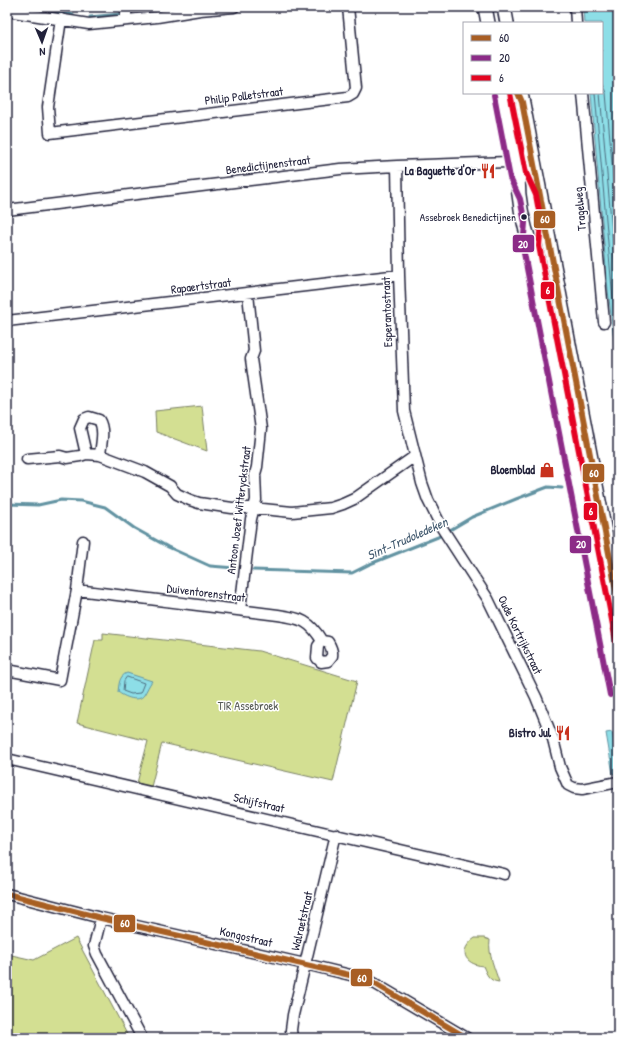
<svg xmlns="http://www.w3.org/2000/svg" width="625" height="1045" font-family="'Patrick Hand',sans-serif">
<rect width="100%" height="100%" fill="#fff"/>
<filter id="ink" filterUnits="userSpaceOnUse"><feTurbulence type="fractalNoise" baseFrequency=".025" numOctaves="2"/><feDisplacementMap in="SourceGraphic" scale="8" xChannelSelector="R" yChannelSelector="G"/><feConvolveMatrix kernelMatrix="1 2 1 2 8 2 1 2 1" color-interpolation-filters="sRGB"/></filter>
<g filter="url(#ink)">
<path fill="#d3df92" stroke="#7a8066" d="M202 406 207 451 156 432 155 411Z
M103 633 259 651 357 681 333 782 162 743 151 787 137 783 148 741 77 723 95 640H103Z
M76 938 129 1038H7V954L34 960Z
M475 938H484L490 940C488 955 495 969 499 982 489 981 487 975 483 966 464 964 458 950 475 938Z"/>
<path fill="#8ddee7" stroke="#6293a2" d="M583 7H618V374L608 290 591 93H602V23H584Z
M127 673 152 681C149 685 147 690 144 695 139 703 124 697 118 692 119 684 119 676 127 673Z
M612 732 618 764V773L613 774 606 733Z"/>
<g fill="none" stroke-linecap="round" stroke-linejoin="round">
<path stroke="#4d6d80" stroke-width="1" d="M602 83 606 93 618 233
M595 93 612 289 618 341
M600 93 618 301
M127 677 144 683 140 693 131 694 123 691 124 681Z"/>
<path stroke="#6293a2" stroke-width="3" d="M45 10 73 14
M141 12 176 7
M90 17 119 14
M7 504 38 505 61 500 81 501 105 507 134 528 168 547 210 566 235 568
M253 570 352 573 370 564 438 537 472 517 516 499 548 487 562 488"/>
<g stroke="#22223b" stroke-width="13">
<path id="minor" d="M575 7 576 23
M7 11 89 24 157 17 200 10 234 7
M61 19 48 107 50 133 348 97 353 94 356 88 348 7
M125 20 127 7
M583 93 604 322
M397 166 399 275 404 411 422 483 428 500 442 528 488 599 536 697 553 739 560 767 568 785 574 788 582 789 618 782
M7 210 340 169 397 166 533 161
M7 321 399 275
M86 454 80 428 84 419 89 417 99 420C105 430 101 444 100 455
M27 459 60 456 67 458 80 456 86 454 100 455 145 472 170 486 177 494 190 500 199 503 232 508H253L292 512 331 508 343 504 354 499 415 456
M77 590 278 615C301 618 310 621 322 641L328 642C331 647 333 651 332 656L328 661 321 662 317 658 318 646 322 641
M240 610 251 519 256 500 255 474 257 467 261 429 251 359 254 351 248 294
M7 670 60 680 77 590 83 541
M7 759 504 874
M7 894 101 918 305 964 367 979 467 1038
M101 918 94 946 97 954 142 1038
M292 1038 291 1030 293 1015 336 834"/>
</g>
<g stroke="#22223b" stroke-width="16">
<path id="major" d="M485 7 488 23
M504 7 507 23
M502 93 518 176C518 199 523 224 531 246L618 693
M521 93 618 600"/>
</g>
<use href="#minor" stroke="#fff" stroke-width="10"/>
<use href="#major" stroke="#fff" stroke-width="13"/>
<g stroke="#fff" stroke-width="9">
<path id="bus-1" d="M518 93 522 102 618 600
M7 894 101 918 367 979 467 1038"/>
</g>
<g stroke="#fff" stroke-width="9">
<path id="bus-2" d="M494 95 510 178 520 199 525 223 523 248 610 695"/>
</g>
<g stroke="#fff" stroke-width="9">
<path id="bus-3" d="M510 93 526 173 536 195 541 222 539 246 618 651"/>
</g>
<use href="#bus-1" stroke="#a85e24" stroke-width="6"/>
<use href="#bus-2" stroke="#8c2b87" stroke-width="6"/>
<use href="#bus-3" stroke="#e40521" stroke-width="6"/>
</g>
</g>
<defs>
<g id="restaurant-bare" transform="scale(1.2)"><path d="M-5-6h1v4h1v-4h1v4h1v-4h1v5L-1.5 .5V6h-2V.5L-5-1ZM5-6V6H3V1.5H1.5Q1.5-4 5-6Z" fill="#c8321e" stroke="#fff" stroke-width="2.5" paint-order="stroke"/></g>
<g id="shop-bare" transform="scale(1.2)"><path d="M-5-2.5h2.3a2.7 3.5 0 0 1 5.4 0H5L5.5 6h-11ZM-1.5-2.5h3a1.5 2.3 0 0 0-3 0Z" fill="#c8321e" stroke="#fff" stroke-width="2.5" paint-order="stroke"/></g>
</defs>
<g fill-rule="evenodd">
<use href="#restaurant-bare" x="488" y="171"/>
<use href="#shop-bare" x="547" y="470"/>
<use href="#restaurant-bare" x="563" y="733"/>
</g>
<circle fill="#22223b" stroke="#fff" stroke-width="1.5" cx="524" cy="217" r="3.5"/>
<g text-anchor="middle" stroke-width="3" stroke-linejoin="round" paint-order="stroke">
<g font-size="11" fill="#22223b" stroke="#fff" text-anchor="end">
<text x="516" y="221">Assebroek Benedictijnen</text>
</g>
<g font-size="12" fill="#22223b" stroke="#fff">
<text transform="translate(244 96) rotate(-7)" y="4">Philip Polletstraat</text>
<text transform="translate(268 165) rotate(-7)" y="4">Benedictijnenstraat</text>
<text transform="translate(580 209) rotate(-95)" y="4">Tragelweg</text>
<text transform="translate(201 286) rotate(-7)" y="4">Rapaertstraat</text>
<text transform="translate(387 312) rotate(-92)" y="4">Esperantostraat</text>
<text transform="translate(239 510) rotate(-83)" y="4">Antoon Jozef Witteryckstraat</text>
<text transform="translate(206 593) rotate(7)" y="4">Duiventorenstraat</text>
<text transform="translate(520 635) rotate(64)" y="4">Oude Kortrijkstraat</text>
<text transform="translate(259 803) rotate(13)" y="4">Schijfstraat</text>
<text transform="translate(302 921) rotate(-77)" y="4">Walraetstraat</text>
<text transform="translate(246 937) rotate(13)" y="4">Kongostraat</text>
</g>
<g font-size="12" font-weight="bold" fill="#22223b" stroke="#fff" text-anchor="end">
<text x="476" y="175">La Baguette d'Or</text>
<text x="535" y="474">Bloemblad</text>
<text x="551" y="737">Bistro Jul</text>
</g>
<g font-size="12" fill="#575b55" stroke="#fff">
<text x="248" y="710">TIR Assebroek</text>
</g>
<g font-size="13" font-style="italic" fill="#425a6f" stroke="#fff">
<text transform="translate(407 538) rotate(-24)" y="5">Sint-Trudoledeken</text>
</g>
</g>
<g stroke="#fff" stroke-width="1.5">
<rect x="533" y="210" width="23" height="19" rx="4" fill="#a85e24"/>
<rect x="512" y="234" width="23" height="19" rx="4" fill="#8c2b87"/>
<rect x="540" y="281" width="15" height="19" rx="4" fill="#e40521"/>
<rect x="582" y="463" width="23" height="20" rx="4" fill="#a85e24"/>
<rect x="583" y="502" width="15" height="19" rx="4" fill="#e40521"/>
<rect x="569" y="535" width="23" height="19" rx="4" fill="#8c2b87"/>
<rect x="113" y="914" width="23" height="19" rx="4" fill="#a85e24"/>
<rect x="350" y="968" width="23" height="19" rx="4" fill="#a85e24"/>
</g>
<g font-size="11" text-anchor="middle" font-weight="bold" fill="#fff">
<text x="545" y="223">60</text>
<text x="523" y="248">20</text>
<text x="548" y="294">6</text>
<text x="594" y="477">60</text>
<text x="591" y="515">6</text>
<text x="581" y="548">20</text>
<text x="125" y="927">60</text>
<text x="362" y="982">60</text>
</g>
<rect width="625" height="1045" fill="none" stroke="#fff" stroke-width="24"/>
<rect x="12" y="12" width="601" height="1021" fill="none" stroke="#22223b" stroke-width="1.5" filter="url(#ink)"/>
<rect x="463" y="22" width="140" height="72" fill="#ffffff" stroke="#a7a7b1"/>
<rect x="471" y="35" width="20" height="6" fill="#a85e24" stroke="#a7a7b1"/>
<text x="499" y="42" font-size="12" fill="#22223b">60</text>
<rect x="471" y="55" width="20" height="6" fill="#8c2b87" stroke="#a7a7b1"/>
<text x="499" y="62" font-size="12" fill="#22223b">20</text>
<rect x="471" y="75" width="20" height="6" fill="#e40521" stroke="#a7a7b1"/>
<text x="499" y="82" font-size="12" fill="#22223b">6</text>
<g transform="translate(42 42) rotate(178)" stroke="#ffffff" stroke-width="3" paint-order="stroke">
<path d="M0-3L7 15L0 10L-7 15Z" fill="#22223b"/>
<text y="-6" font-size="11" font-weight="bold" text-anchor="middle" fill="#22223b">N</text>
</g>
</svg>
